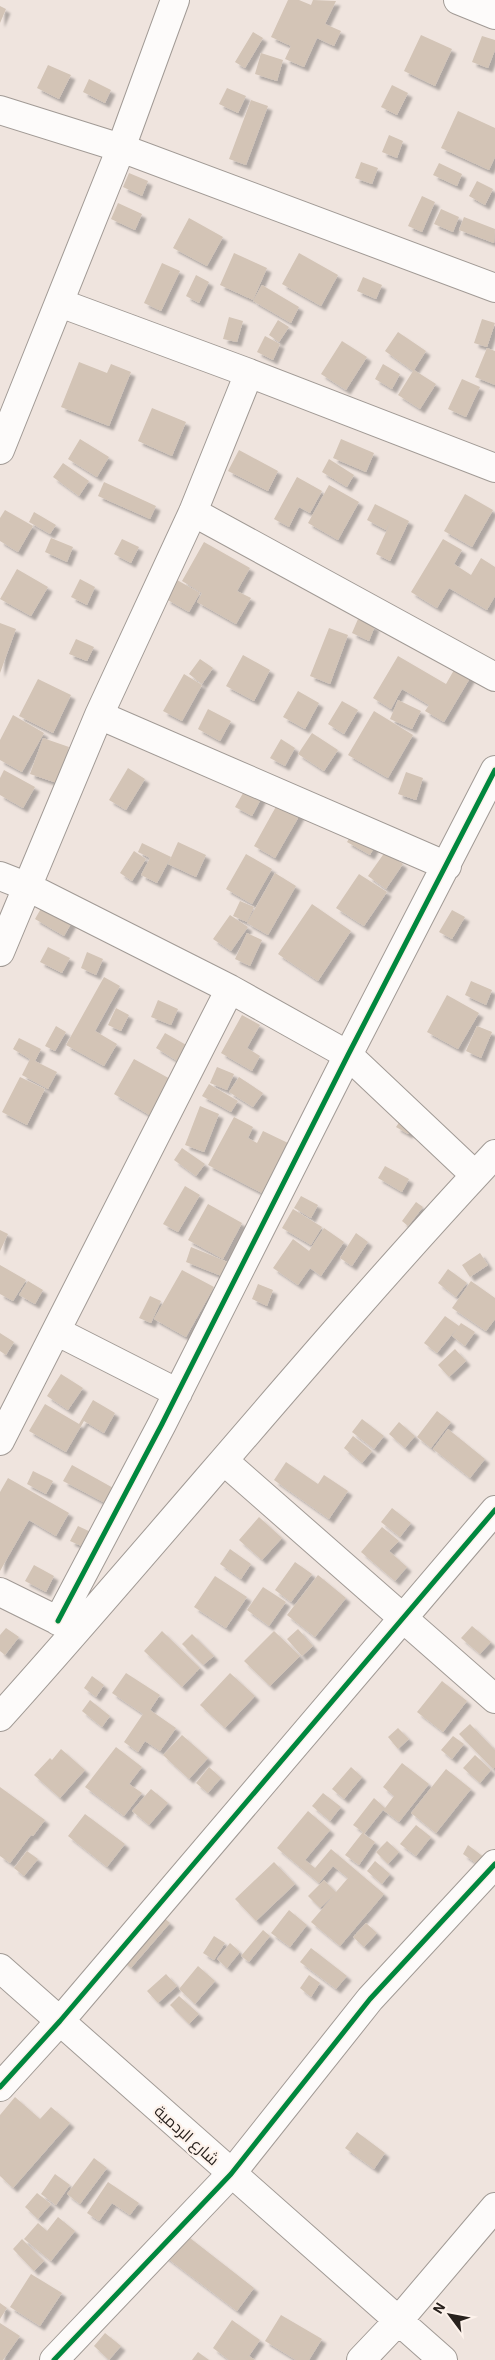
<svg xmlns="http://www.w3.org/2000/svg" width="495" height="2360" font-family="'IBM Plex Sans',Cairo,sans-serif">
<defs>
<filter id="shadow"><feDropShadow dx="4.5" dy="4.5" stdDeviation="1" flood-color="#0004"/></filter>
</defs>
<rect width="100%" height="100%" fill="#efe4de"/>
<path fill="#d3c4b6" filter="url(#shadow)" d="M288 0H299L311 5 313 0 336 1 325 24 341 31 334 46 317 38 304 67 285 59 291 46 271 37Z
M0 6 6 9 0 23Z
M253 32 263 38 245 68 235 62Z
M421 35 452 49 435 86 404 71Z
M482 36 495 40V50L488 68 472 62Z
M261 53 283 60 277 81 255 74Z
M48 65 71 75 59 99 37 88Z
M89 79 111 90 105 103 83 92Z
M392 85 408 93 397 115 381 107Z
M227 88 246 96 238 113 219 104Z
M251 100 268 106 246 165 229 159Z
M458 111 495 128V157L489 170 441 148Z
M389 135 403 141 397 158 382 152Z
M361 162 378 168 372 184 355 178Z
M439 163 462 174 457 186 433 175Z
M129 173 148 181 142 196 123 187Z
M477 181 493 189 485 205 469 196Z
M422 196 435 202 422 232 408 226Z
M118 203 142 214 135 230 111 219Z
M441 209 459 217 453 232 434 224Z
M464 217 495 229 494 243 459 230Z
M189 218 223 237 207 266 173 248Z
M234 253 267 268 253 300 220 285Z
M299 253 338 275 321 306 282 284Z
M162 263 180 271 161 311 144 303Z
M196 275 209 282 199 303 186 296Z
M363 277 382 285 376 299 357 291Z
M262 285 299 307 291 323 253 301Z
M229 317 243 321 237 342 223 339Z
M482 319 495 323 487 347 474 343Z
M278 320 289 327 279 342 269 335Z
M398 332 426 351 414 370 436 384 420 409 398 395 413 371 385 351Z
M265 336 280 344 273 360 257 352Z
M342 341 367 357 346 390 321 374Z
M487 348 495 351V385L475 377Z
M79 362 107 373 111 364 131 372 109 426 61 407Z
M383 364 400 374 392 389 375 379Z
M462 379 480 387 466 417 448 409Z
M152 408 186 422 172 456 138 441Z
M80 439 109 457 97 477 68 459Z
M341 439 374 453 366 472 333 458Z
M239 450 278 471 268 491 228 471Z
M329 459 354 475 347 487 322 472Z
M63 463 89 481 79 496 53 477Z
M297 477 322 491 310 513 299 507 289 527 274 519Z
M104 482 156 506 150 519 98 496Z
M329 485 359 502 338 540 308 523Z
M465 494 493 510 472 547 444 531Z
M375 504 409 521 390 561 376 554 390 523 386 530 367 520Z
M5 510 33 526 18 552 0 541V518Z
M34 512 56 525 50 534 29 522Z
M51 538 73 547 67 562 45 552Z
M122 539 139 547 131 563 114 554Z
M443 539 462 550 454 564 471 575 481 558 495 567V596L487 610 449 588 437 608 411 592Z
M204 542 250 568 237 591 251 598 236 624 197 602 202 593 182 581Z
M17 569 48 587 31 616 0 599Z
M80 579 95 587 87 605 71 597Z
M177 580 200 593 189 612 166 599Z
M358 619 375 626 369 641 352 633Z
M0 623 16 629 0 673Z
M329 628 348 635 330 684 310 676Z
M76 639 94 647 87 661 69 654Z
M243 655 270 670 254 701 226 686Z
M398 656 446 684 458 663 473 673 444 722 425 711 429 705 402 689 391 709 373 698Z
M200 659 213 668 202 684 189 674Z
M184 674 202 685 182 721 163 711Z
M38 679 71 695 53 733 19 716Z
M298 691 319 703 305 729 283 717Z
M398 700 421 711 412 729 390 719Z
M342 701 358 710 344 734 328 724Z
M208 709 231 721 220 741 198 729Z
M374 711 413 735 388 778 348 755Z
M13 715 44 733 22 772 0 760V740Z
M312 733 338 750 324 771 298 754Z
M43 738 69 747 57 783 30 774Z
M281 739 295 748 285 766 270 758Z
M128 768 145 779 126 810 109 800Z
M4 770 35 787 23 808 0 795V778Z
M406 772 423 778 416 800 398 794Z
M246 788 262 797 252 816 235 807Z
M283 794 305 806 275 858 254 846Z
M355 829 377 842 370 855 347 842Z
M178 842 206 855 196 877 168 864Z
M142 843 171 857 157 883 141 875 150 858 138 852Z
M134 851 146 859 132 881 120 873Z
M385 852 403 864 386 889 368 876Z
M246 854 272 869 252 904 226 889Z
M275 873 296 886 268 935 247 923Z
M359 874 387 892 364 926 336 908Z
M240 901 254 907 247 922 233 916Z
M312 904 351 931 318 981 278 954Z
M43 905 72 922 64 936 35 919Z
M452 910 465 917 452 939 439 932Z
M230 915 248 927 231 951 213 939Z
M247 933 262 940 250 966 235 959Z
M48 947 70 958 62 973 40 962Z
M87 952 103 959 96 975 81 968Z
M104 977 120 986 95 1031 117 1044 104 1066 66 1045Z
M471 981 492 990 486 1005 465 995Z
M447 995 479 1013 458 1049 427 1032Z
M158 1000 178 1009 171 1025 151 1017Z
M116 1008 129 1015 121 1031 108 1025Z
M242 1015 260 1025 247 1048 260 1056 252 1071 221 1053Z
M56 1026 66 1032 55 1051 45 1046Z
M477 1026 492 1032 481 1058 466 1051Z
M165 1033 188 1046 179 1062 156 1048Z
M19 1038 41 1049 35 1061 57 1072 48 1089 22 1075 30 1059 13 1049Z
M134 1059 172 1080 151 1116 114 1094Z
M217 1067 234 1074 227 1090 210 1083Z
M20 1077 45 1089 27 1125 2 1112Z
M239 1077 263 1093 253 1107 229 1092Z
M209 1084 238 1101 231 1112 202 1096Z
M200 1106 219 1114 204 1152 185 1145Z
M410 1106 422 1114 408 1134 396 1127Z
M234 1117 253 1127 248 1138 257 1143 263 1131 288 1143 262 1193 208 1165Z
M182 1148 205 1164 196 1176 174 1160Z
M385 1166 409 1179 402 1192 378 1178Z
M185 1186 200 1195 178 1232 163 1224Z
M301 1196 318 1205 311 1218 294 1208Z
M416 1202 423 1207 408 1226 402 1221Z
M208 1204 242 1223 223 1259 188 1240Z
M293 1209 322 1227 311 1245 282 1228Z
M324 1228 344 1242 321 1276 310 1268 298 1285 273 1268 293 1239 309 1251Z
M0 1230 8 1234 0 1251Z
M356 1233 368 1242 352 1266 340 1258Z
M191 1247 230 1263 224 1277 186 1262Z
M480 1253 488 1265 470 1277 462 1265Z
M0 1265 26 1280 13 1301 0 1294Z
M448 1269 467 1283 456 1297 438 1283Z
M182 1270 214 1287 186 1337 154 1319Z
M28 1281 43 1290 35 1304 19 1295Z
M471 1281 495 1298V1319L486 1331 452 1308Z
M258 1284 273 1290 267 1306 252 1299Z
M150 1296 161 1301 151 1323 139 1318Z
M445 1316 459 1326 437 1353 424 1343Z
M461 1323 475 1332 465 1346 452 1336Z
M0 1333 14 1342 6 1355 0 1351Z
M455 1349 466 1361 449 1377 438 1365Z
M61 1374 83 1388 68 1410 47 1396Z
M93 1400 115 1413 104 1433 84 1421 66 1452 29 1431 45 1404 79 1424Z
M437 1411 451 1422 431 1448 417 1437Z
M362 1419 384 1436 374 1449 352 1432Z
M399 1422 415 1436 405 1448 389 1434Z
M448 1429 485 1459 470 1478 433 1449Z
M353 1436 372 1451 362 1463 344 1448Z
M286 1462 318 1484 324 1475 348 1491 329 1519 274 1480Z
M72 1465 115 1489 107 1504 63 1481Z
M33 1471 53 1481 46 1494 27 1484Z
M8 1478 69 1513 56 1536 29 1520 0 1571V1492Z
M392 1508 411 1523 400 1537 381 1522Z
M259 1517 282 1538 262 1560 239 1540Z
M78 1526 95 1534 88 1549 70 1541Z
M382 1527 399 1541 389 1551 407 1567 395 1581 361 1552Z
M230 1549 251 1564 241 1579 220 1564Z
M295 1562 312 1574 291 1602 275 1590Z
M34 1565 54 1576 46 1592 25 1581Z
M318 1575 346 1598 315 1637 287 1615Z
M215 1576 247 1597 226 1628 194 1607Z
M263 1587 286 1602 269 1626 247 1610Z
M472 1626 491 1642 480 1654 461 1638Z
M6 1628 19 1637 5 1655 0 1651V1635Z
M298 1629 313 1646 302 1656 287 1639Z
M162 1631 200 1668 182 1687 144 1651Z
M274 1631 300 1656 270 1686 244 1661Z
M192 1634 214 1656 203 1665 182 1644Z
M126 1673 160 1695 150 1710 176 1728 160 1751 145 1741 138 1752 124 1742 143 1714 112 1693Z
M230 1673 255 1696 225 1728 200 1705Z
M92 1676 104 1685 96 1697 84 1688Z
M442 1681 467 1701 443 1732 417 1712Z
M90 1700 110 1716 102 1727 82 1711Z
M470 1724 495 1750V1767L493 1769 459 1734Z
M398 1728 409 1739 398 1749 388 1737Z
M182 1735 208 1758 189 1779 163 1755Z
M453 1736 464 1744 452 1759 441 1750Z
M116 1747 142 1767 129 1784 142 1793 124 1816 85 1787Z
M61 1749 85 1770 60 1798 34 1775 50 1758 52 1760Z
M475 1755 491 1770 480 1783 463 1768Z
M402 1763 429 1784 399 1822 383 1810 364 1834 375 1842 359 1865 345 1855 363 1832 353 1825 374 1798 385 1808 394 1796 383 1787Z
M209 1767 221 1778 208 1793 196 1783Z
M351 1767 362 1777 344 1799 332 1789Z
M446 1769 471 1789 436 1833 411 1813Z
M0 1787 45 1820 33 1836 31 1835 10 1863 0 1856Z
M151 1789 168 1803 149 1825 132 1811Z
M323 1793 341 1807 330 1821 312 1806Z
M308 1811 330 1830 305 1860 315 1868 331 1849 384 1894 340 1946 311 1922 335 1894 320 1908 308 1896 324 1880 336 1892 348 1878 333 1866 319 1883 277 1848Z
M85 1814 125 1844 107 1867 68 1836Z
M416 1825 431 1837 416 1856 400 1844Z
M387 1841 399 1852 388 1864 376 1852Z
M468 1845 485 1858 480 1866 463 1854Z
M27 1851 38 1859 24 1876 14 1868Z
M375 1861 390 1874 382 1884 367 1871Z
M274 1862 295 1884 256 1921 235 1899Z
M289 1910 307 1925 290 1947 271 1933Z
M159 1914 170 1923 131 1968 120 1958Z
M366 1923 377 1933 364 1947 353 1937Z
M263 1930 270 1936 249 1962 241 1956Z
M214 1936 225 1943 214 1960 203 1953Z
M230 1943 240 1952 227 1968 217 1959Z
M311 1948 347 1976 336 1989 300 1962Z
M198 1966 215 1981 195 2004 179 1989Z
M166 1974 177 1986 158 2003 147 1991Z
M309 1975 320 1983 311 1997 300 1988Z
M179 1996 199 2014 189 2024 170 2005Z
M15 2097 40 2119 51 2107 70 2123 13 2188 0 2176V2115Z
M357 2132 385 2153 374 2169 345 2148Z
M94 2158 107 2168 80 2204 67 2194Z
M55 2174 70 2185 56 2205 41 2194Z
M108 2182 139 2203 130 2215 112 2203 99 2221 87 2213Z
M37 2193 51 2204 38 2219 25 2207Z
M58 2217 75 2231 51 2261 24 2239 38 2223 47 2231Z
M181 2231 254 2288 237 2311 163 2255Z
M22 2239 44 2261 34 2271 13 2249Z
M31 2274 62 2293 40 2326 10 2307Z
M0 2303 7 2308 0 2319Z
M281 2315 322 2339 309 2360H296L265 2341Z
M232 2320 260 2340 249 2356 255 2360H229L213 2348Z
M0 2323 20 2336 3 2360H0Z
M105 2333 121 2346 109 2360 94 2346Z
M198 2352 209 2360H192Z"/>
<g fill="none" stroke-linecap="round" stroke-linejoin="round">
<g stroke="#a19a95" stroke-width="30">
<path id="minor" d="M458 0 495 15
M0 110 121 148 495 288
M60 303 249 373 495 468
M0 450 121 148 175 0
M193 512 495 677
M99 715 447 866
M0 876 28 887 230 989 348 1055 475 1175
M0 952 99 715 193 512 249 373
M56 1331 178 1393
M0 1441 230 989
M224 1461 495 1699
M0 1592 75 1629
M58 1621 162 1424 348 1055 495 770
M0 1717C167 1531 325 1336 495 1154
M0 1968 443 2360
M0 2087 60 2021 495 1510
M54 2360 231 2174 370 1999 495 1864
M361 2360 399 2320 495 2207"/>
</g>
<use href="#minor" stroke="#fdfbfa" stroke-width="28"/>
<g stroke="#fdf2eb" stroke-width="8">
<path id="cycleway" d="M58 1621 162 1424 348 1055 495 770
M0 2087 60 2021 495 1510
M54 2360 231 2174 370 1999 495 1864"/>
</g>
<use href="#cycleway" stroke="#00873e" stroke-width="5"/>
</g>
<g text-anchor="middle" stroke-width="4.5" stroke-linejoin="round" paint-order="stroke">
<g font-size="16" fill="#28211d" stroke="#fdf2eb">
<text transform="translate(187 2135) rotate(42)" y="6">شارع الردمية</text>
</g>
</g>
<g transform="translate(450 2315) rotate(302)" stroke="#fdf2eb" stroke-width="4" paint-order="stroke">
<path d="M0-4L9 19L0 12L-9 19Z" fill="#28211d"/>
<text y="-8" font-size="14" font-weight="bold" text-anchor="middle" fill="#28211d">N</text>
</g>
</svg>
